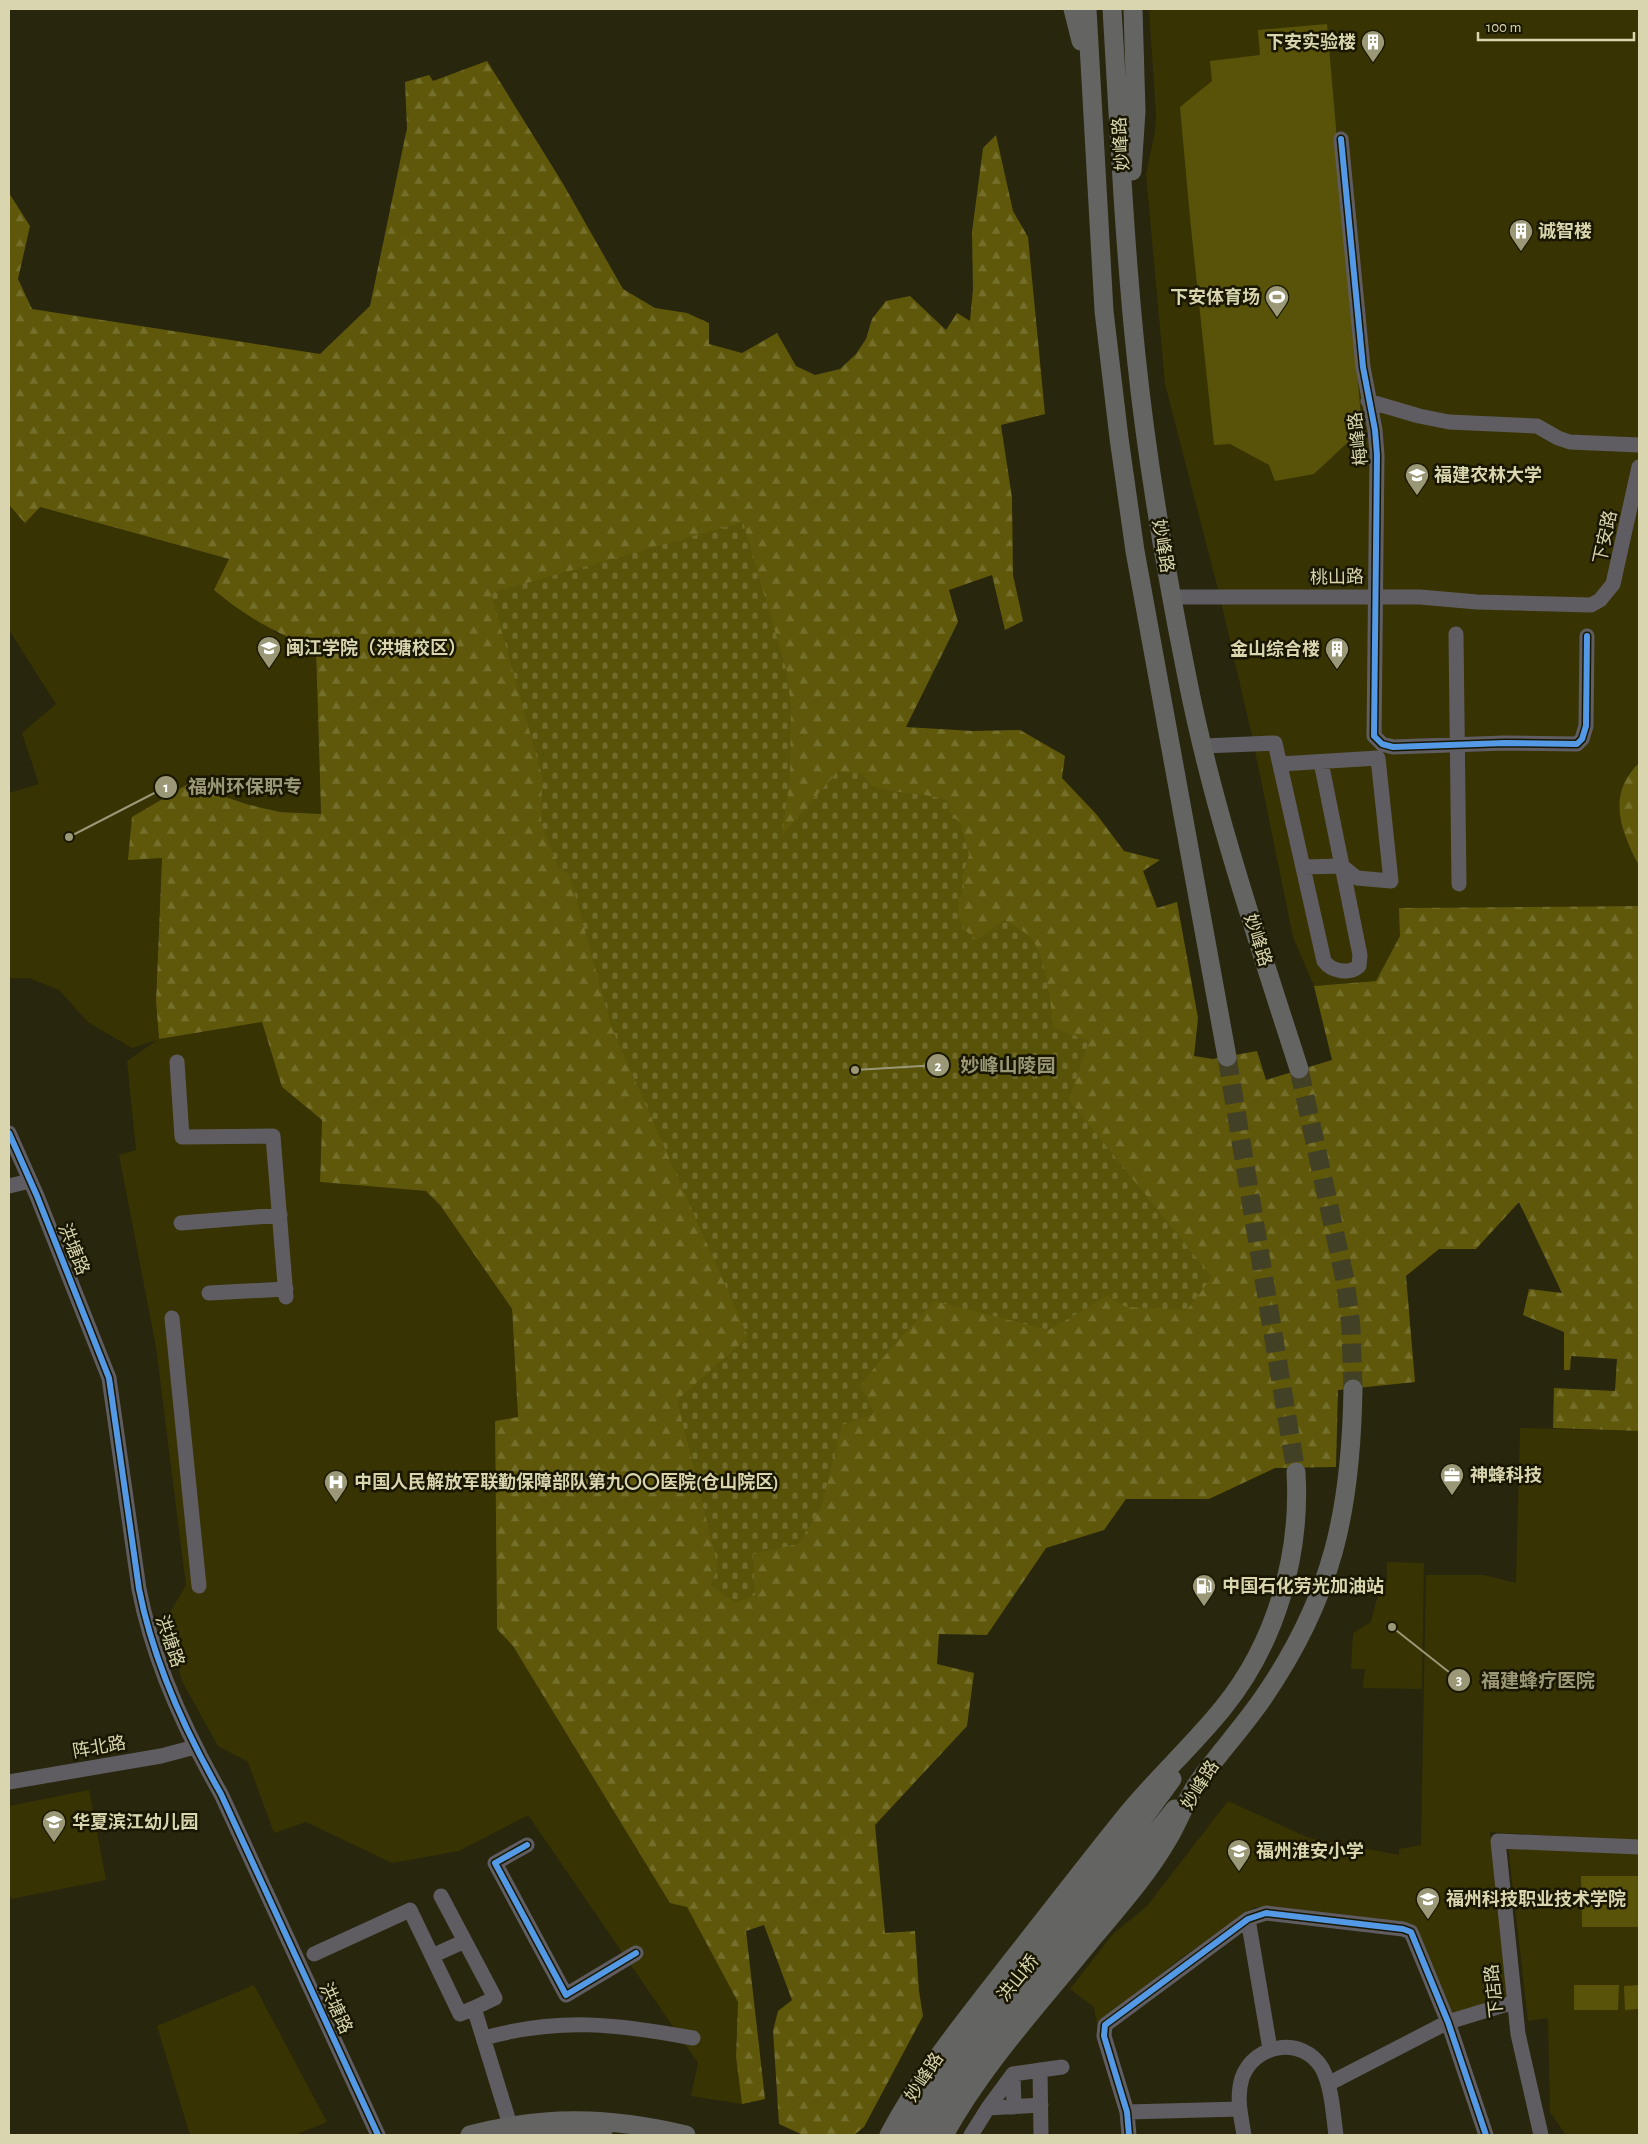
<svg xmlns="http://www.w3.org/2000/svg" width="1648" height="2144" font-family="'Alegreya Sans','Noto Sans SC',sans-serif">
<defs>
<pattern id="forest-firs" width="22" height="20" patternUnits="userSpaceOnUse" patternTransform="scale(1.25)"><rect width="22" height="20" fill="#5f580b"/><path d="M5 1l3.5 6h-7zM16 11l3.5 6h-7z" fill="#756f2c"/></pattern>
<pattern id="cemetery-stones" width="16" height="16" patternUnits="userSpaceOnUse" patternTransform="scale(1.25)"><rect width="16" height="16" fill="#595309"/><path d="M2 7V4a2 2 0 0 1 4 0v3zM10 15v-3a2 2 0 0 1 4 0v3z" fill="#706b2a"/></pattern>
</defs>
<rect width="100%" height="100%" fill="#28260d"/>
<path fill="#383303" d="M1149 9H1639V763L1628 774 1625 837 1639 866V906L1400 908V936L1376 981 1314 986 1293 937 1252 736 1220 597 1165 384 1146 174 1155 132 1156 115Z
M9 505 25 522 39 507 229 559 274 632 316 650 321 814 280 812 246 804 162 857 156 1001 159 1039 262 1022 282 1087 322 1120 320 1182 426 1191 440 1205 512 1309 518 1418 495 1421 497 1629 513 1646 687 1907 738 2002 736 2057 742 2104 691 2096 698 2063 528 1815 459 1851 392 1863 306 1822 274 1833 248 1762 218 1746 182 1681 165 1621 186 1585 156 1347 119 1155 136 1150 127 1061 157 1040 132 1048 88 1022 59 990 29 978H9V793L39 784 22 733 56 704 9 630Z
M1520 1428 1639 1431V1841L1490 1832 1508 1999 1453 2016 1412 1926 1255 1907 1177 1961 1097 2024 1094 2007 1070 1989 1113 1934 1147 1906 1228 1801 1309 1838 1399 1855V1849L1421 1845 1426 1575H1484L1516 1583Z
M1387 1562 1424 1563 1422 1689 1363 1688 1365 1669H1351L1353 1633 1371 1622 1376 1602 1387 1580Z
M89 1790 106 1880 11 1899 9 1889V1806Z
M1508 1846 1639 1851V2135H1566L1550 2112 1548 2018 1528 2021Z
M254 1985 327 2122 295 2135H190L157 2026Z"/>
<path fill="url(#forest-firs)" d="M487 61 562 182 623 289 655 308 687 313 709 323V344L742 353 777 333 796 366 815 375 840 369 856 354 866 339 872 319 886 301 910 296 946 330 957 313 970 321 973 289 972 232 983 148 996 135 1013 211 1028 237 1045 414 1001 425 1012 498 1013 575 1023 621 1005 630 992 575 949 590 958 622 906 727 973 731 1020 730 1065 756 1062 778 1097 815 1124 851 1160 860 1143 871 1157 908 1177 902 1198 1018 1194 1056 1213 1059 1257 1051 1266 1080 1332 1060 1314 986 1376 981 1400 936 1399 908 1639 906V1431L1553 1428 1554 1388 1615 1391 1617 1359 1571 1356 1570 1370H1564V1332L1523 1315 1529 1289 1562 1293 1519 1202 1476 1249H1439L1406 1276 1415 1382 1338 1390 1336 1467 1275 1468 1209 1499H1126L1104 1530 1046 1548 987 1635 939 1634 937 1664 974 1673 967 1726 875 1825 885 1933 915 1931 919 1991 923 2016 864 2127 854 2135H803L779 2124 773 2031 778 2011 792 2000 764 1925 746 1931 765 2099 742 2104 736 2057 738 2002 687 1907 670 1903 513 1646 497 1629 495 1421 518 1417 512 1309 440 1205 426 1191 320 1182 322 1120 282 1087 262 1022 159 1039 156 1001 162 858 128 860 132 817 188 784 246 804 280 812 321 814 316 650C277 633 247 618 214 590L229 559 40 507 25 523 9 505V193L30 226 18 279 32 309 320 354 370 306 407 128 405 82 429 75 433 81Z
M1639 763V866C1621 832 1606 794 1639 763Z"/>
<path fill="url(#cemetery-stones)" d="M743 522 787 672 791 707 790 779 782 835 838 771 863 774C865 777 867 782 870 784 888 795 925 791 948 801L950 812 961 824 969 855 962 877 964 888 958 901V915L964 929 976 940 1004 920C1015 927 1029 932 1035 944 1046 961 1051 1006 1054 1028L1089 1041 1069 1100 1212 1277 1187 1310 1126 1307 1107 1296 1049 1330 934 1301 879 1362 860 1386 875 1414 842 1425 821 1508 798 1544 753 1554 755 1595 735 1603 711 1585 718 1567 677 1400 748 1337 611 1026 570 876 558 866 541 823 542 776 491 593Z"/>
<path fill="#595309" d="M1327 24 1362 429 1314 474 1275 481 1269 465 1230 444 1214 445 1190 218 1180 107 1212 81 1210 61 1260 55 1258 30Z
M1581 1876H1639V1927H1582Z
M1574 1985H1619L1618 2010H1574Z
M1639 1985V2009L1625 2010 1624 1986Z"/>
<g fill="none" stroke-linecap="round" stroke-linejoin="round">
<path stroke="#424025" stroke-width="19" stroke-dasharray="19 9" stroke-linecap="butt" d="M1227 1057 1296 1472
M1299 1069 1345 1280 1351 1327 1353 1389"/>
<path stroke="#5f5d62" stroke-width="15" d="M1341 139 1363 367 1375 430 1377 455 1374 736 1382 744 1393 747 1505 743 1577 744 1582 739 1586 726 1587 636
M1368 401 1419 416 1449 422 1537 426 1558 438 1570 442 1639 445
M1172 597H1420L1477 602 1591 605 1600 600 1613 584 1639 467
M1456 634 1459 884
M1204 746 1275 743 1324 961C1331 971 1349 975 1359 966L1360 955 1321 762
M1280 764 1378 758 1391 881 1357 878 1342 866 1303 867
M177 1062 182 1137 273 1136 286 1297
M9 1133 37 1196 109 1378 139 1589C153 1661 185 1731 221 1794L378 2135
M9 1186 30 1181
M181 1223 280 1215
M209 1293 286 1289
M172 1318 199 1586
M9 1782 161 1756 195 1747
M527 1845 495 1863 566 1995 636 1953
M441 1896 495 1998 474 2008
M1248 1919 1270 2049
M314 1954 410 1910 460 2014 474 2008 510 2125
M432 1956 465 1941
M484 2038C560 2017 617 2024 693 2038
M1040 2070 1041 2135
M1328 2084 1448 2022 1514 2002
M1014 2107 1013 2074 1062 2067
M988 2108 1013 2074
M1127 2112 1240 2109
M971 2135 988 2108 1041 2105
M1129 2135 1127 2112 1104 2036 1105 2025 1248 1919 1266 1913 1403 1929 1411 1932 1448 2022 1486 2135
M1244 2135C1241 2116 1236 2097 1242 2078 1254 2044 1302 2035 1322 2068 1332 2087 1333 2114 1336 2135
M1541 2135 1518 2034 1498 1841 1639 1847"/>
<path stroke="#646463" stroke-width="19" d="M1073 9 1081 41
M1087 9 1104 311 1119 438 1135 551 1227 1057
M1112 9C1119 124 1124 240 1136 355 1147 462 1165 567 1186 672 1212 807 1257 938 1299 1069
M1132 171 1136 111 1133 9
M470 2135C545 2115 610 2117 686 2135
M526 2135H603
M889 2135C923 2071 969 2016 1013 1959 1052 1910 1090 1860 1129 1812 1159 1776 1194 1744 1223 1708 1276 1643 1301 1555 1296 1472
M907 2135C939 2074 985 2020 1028 1966 1077 1904 1126 1843 1172 1779
M925 2135 943 2105 1000 2025 1175 1809
M944 2135C983 2064 1040 2003 1091 1940 1117 1909 1148 1874 1168 1839 1179 1821 1186 1799 1199 1781 1219 1753 1243 1727 1263 1698 1333 1596 1351 1511 1353 1389"/>
<g stroke="#191701" stroke-width="9">
<path id="cycleway" d="M1341 139 1363 367 1375 430 1377 455 1374 736 1382 744 1393 747 1505 743 1577 744 1582 739 1586 726 1587 636
M9 1133 37 1196 109 1378 139 1589C153 1661 185 1731 221 1794L378 2135
M527 1845 495 1863 566 1995 636 1953
M1129 2135 1127 2112 1104 2036 1105 2025 1248 1919 1266 1913 1403 1929 1411 1932 1448 2022 1486 2135"/>
</g>
<use href="#cycleway" stroke="#5399e6" stroke-width="6"/>
</g>
<defs>
<g id="building-pin" transform="scale(1.25)"><path d="M0 17L-7.5 6A9.5 9.5 0 1 1 7.5 6Z" fill="#9a9876" stroke="#191701"/><path d="M-4-6H4V6H1V3H-1V6H-4ZM-2.5-4.3h1.7v1.8h-1.7ZM.8-4.3h1.7v1.8H.8ZM-2.5-1h1.7V.8h-1.7ZM.8-1h1.7V.8H.8Z" fill="#fff"/></g>
<g id="stadium-pin" transform="scale(1.25)"><path d="M0 17L-7.5 6A9.5 9.5 0 1 1 7.5 6Z" fill="#9a9876" stroke="#191701"/><path d="M0-5a6.5 5 0 1 0 0 10a6.5 5 0 1 0 0-10ZM-3.5-1.8h7v3.6h-7Z" fill="#fff"/></g>
<g id="university-pin" transform="scale(1.25)"><path d="M0 17L-7.5 6A9.5 9.5 0 1 1 7.5 6Z" fill="#9a9876" stroke="#191701"/><path d="M0-5L7-2L0 1L-7-2ZM-4 1L0 2.5L4 1V4Q0 6-4 4Z" fill="#fff"/></g>
<g id="office-pin" transform="scale(1.25)"><path d="M0 17L-7.5 6A9.5 9.5 0 1 1 7.5 6Z" fill="#9a9876" stroke="#191701"/><path d="M-6-3h4V-5.5h4V-3h4V5H-6ZM-1-4.5V-3h2v-1.5ZM-6 0V1H6V0Z" fill="#fff"/></g>
<g id="hospital-pin" transform="scale(1.25)"><path d="M0 17L-7.5 6A9.5 9.5 0 1 1 7.5 6Z" fill="#9a9876" stroke="#191701"/><path d="M-5-5h3v3.5h4V-5h3V5h-3V1.5h-4V5h-3Z" fill="#fff"/></g>
<g id="fuel-pin" transform="scale(1.25)"><path d="M0 17L-7.5 6A9.5 9.5 0 1 1 7.5 6Z" fill="#9a9876" stroke="#191701"/><path d="M-5.5-6h7V0h2V4h1.3V-2.5L3-4.5l.8-.8L6-3V5H2.5V1h-1V6h-7ZM-4.2-4.7v3.2H.2V-4.7Z" fill="#fff"/></g>
<g id="school-pin" transform="scale(1.25)"><path d="M0 17L-7.5 6A9.5 9.5 0 1 1 7.5 6Z" fill="#9a9876" stroke="#191701"/><path d="M0-5L7-2L0 1L-7-2ZM-4 1L0 2.5L4 1V4Q0 6-4 4Z" fill="#fff"/></g>
</defs>
<g fill-rule="evenodd">
<use href="#building-pin" x="1373" y="42"/>
<use href="#building-pin" x="1521" y="231"/>
<use href="#stadium-pin" x="1277" y="297"/>
<use href="#university-pin" x="1417" y="475"/>
<use href="#university-pin" x="269" y="648"/>
<use href="#building-pin" x="1337" y="649"/>
<use href="#office-pin" x="1452" y="1475"/>
<use href="#hospital-pin" x="336" y="1482"/>
<use href="#fuel-pin" x="1204" y="1586"/>
<use href="#school-pin" x="54" y="1822"/>
<use href="#school-pin" x="1239" y="1851"/>
<use href="#university-pin" x="1428" y="1899"/>
</g>
<g text-anchor="middle" stroke-width="5" stroke-linejoin="round" paint-order="stroke">
<g font-size="18" font-weight="bold" fill="#d8d5af" stroke="#191701" text-anchor="start">
<text x="1356" y="48" text-anchor="end">下安实验楼</text>
<text x="1538" y="237">诚智楼</text>
<text x="1260" y="303" text-anchor="end">下安体育场</text>
<text x="1434" y="481">福建农林大学</text>
<text x="286" y="654">闽江学院（洪塘校区）</text>
<text x="1320" y="655" text-anchor="end">金山综合楼</text>
<text x="1470" y="1481">神蜂科技</text>
<text x="354" y="1488">中国人民解放军联勤保障部队第九〇〇医院(仓山院区)</text>
<text x="1222" y="1592">中国石化劳光加油站</text>
<text x="72" y="1828">华夏滨江幼儿园</text>
<text x="1256" y="1857">福州淮安小学</text>
<text x="1446" y="1905">福州科技职业技术学院</text>
</g>
<g font-size="18" fill="#d8d5af" stroke="#191701">
<text transform="translate(1121 144) rotate(-94)" y="6">妙峰路</text>
<text transform="translate(1358 439) rotate(-97)" y="6">梅峰路</text>
<text transform="translate(1605 537) rotate(-78)" y="6">下安路</text>
<text transform="translate(1163 546) rotate(80)" y="6">妙峰路</text>
<text transform="translate(1337 577) rotate(-1)" y="6">桃山路</text>
<text transform="translate(1258 940) rotate(72)" y="6">妙峰路</text>
<text transform="translate(74 1249) rotate(68)" y="6">洪塘路</text>
<text transform="translate(170 1641) rotate(71)" y="6">洪塘路</text>
<text transform="translate(99 1747) rotate(-10)" y="6">阵北路</text>
<text transform="translate(1200 1785) rotate(-58)" y="6">妙峰路</text>
<text transform="translate(1018 1978) rotate(-51)" y="6">洪山桥</text>
<text transform="translate(1494 1991) rotate(-96)" y="6">下店路</text>
<text transform="translate(336 2008) rotate(65)" y="6">洪塘路</text>
<text transform="translate(924 2077) rotate(-57)" y="6">妙峰路</text>
</g>
</g>
<path fill="none" stroke="#9a9876" stroke-width="2" d="M69 837L166 787M855 1070L938 1065M1392 1627L1459 1680"/>
<g fill="#9a9876" stroke="#191701" stroke-width="2">
<circle cx="69" cy="837" r="5"/>
<circle cx="855" cy="1070" r="5"/>
<circle cx="1392" cy="1627" r="5"/>
<circle cx="166" cy="787" r="12"/>
<circle cx="938" cy="1065" r="12"/>
<circle cx="1459" cy="1680" r="12"/>
</g>
<g font-size="15" text-anchor="middle" font-weight="bold" fill="#fff">
<text x="166" y="792">1</text>
<text x="938" y="1071">2</text>
<text x="1459" y="1685">3</text>
</g>
<g font-size="19" text-anchor="middle" font-weight="bold" fill="#9a9876" stroke="#191701" stroke-width="5" stroke-linejoin="round" paint-order="stroke">
<text x="245" y="793">福州环保职专</text>
<text x="1008" y="1072">妙峰山陵园</text>
<text x="1538" y="1687">福建蜂疗医院</text>
</g>
<rect width="1648" height="2144" fill="none" stroke="#d8d5af" stroke-width="20"/>
<path d="M1478 32v8h156v-8" fill="none" stroke="#d8d5af" stroke-width="2.5"/>
<text x="1486" y="32" font-size="15" fill="#d8d5af" stroke="#191701" stroke-width="4" paint-order="stroke">100 m</text>
</svg>
